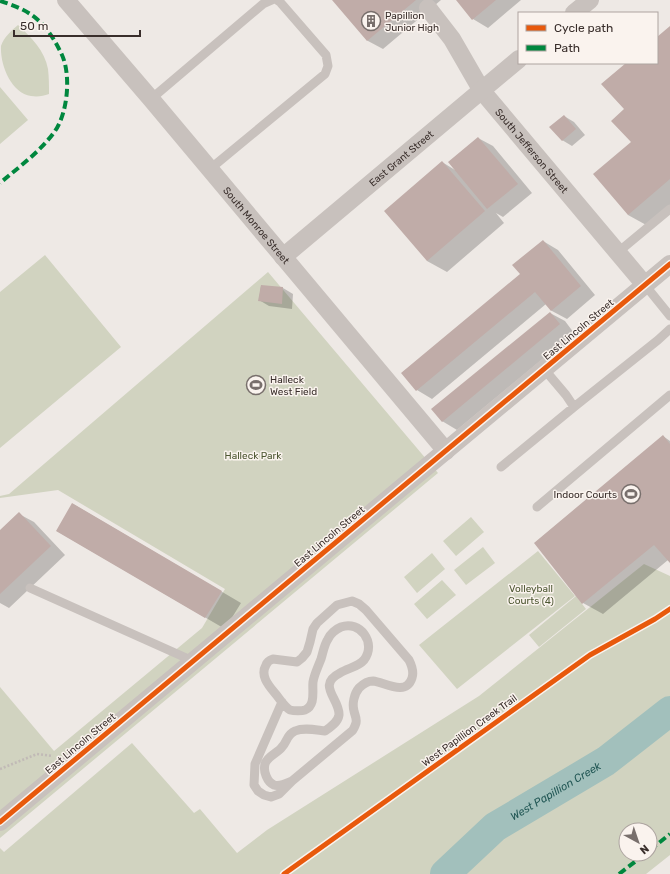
<svg xmlns="http://www.w3.org/2000/svg" width="670" height="874" font-family="Rubik,sans-serif">
<rect width="100%" height="100%" fill="#eee9e5"/>
<path fill="#d1d3c0" fill-rule="evenodd" d="M18 25C31 37 45 51 48 69 49 77 49 86 49 94 43 96 38 97 31 96 11 93 0 65 1 46 4 37 11 31 18 25Z
M0 87 28 120 0 144Z
M45 255 121 347 0 448V292Z
M268 272 438 473 0 838V687L54 751 202 628 225 589 58 490 0 498V496L9 494Z
M471 517 484 532 456 556 443 541Z
M483 547 495 563 466 585 454 570Z
M538 551 575 596 457 689 419 645Z
M432 553 445 569 417 593 404 577Z
M644 564 670 576V855L646 874H0V848L4 852 132 743 194 813 200 809 237 853 267 830 479 696ZM626 830H650V854H626Z
M442 580 456 595 427 619 414 604Z
M576 596 586 609 539 647 529 635Z"/>
<path fill="#0003" d="M334 0H441L383 49 368 41Z
M457 0H521L488 28 473 19Z
M670 27V207L648 226 628 215 632 142 625 109 627 63H657V38Z
M564 116 574 122 585 135 572 146 562 140Z
M478 138 493 146 532 193 503 217 496 213 504 223 447 272 427 261 442 162 455 170Z
M543 241 558 250 595 295 567 319 552 311 546 304 432 399 417 390 402 373 522 274Z
M261 286 283 288 293 294 292 309 269 306 259 300Z
M550 313 565 321 574 333 457 430 442 421Z
M663 436 670 441V562L668 560 603 614 583 603 535 543Z
M73 504 241 603 225 629 57 531Z
M19 514 34 522 65 555 9 608 0 603V532Z"/>
<g fill="none" stroke-linecap="round" stroke-linejoin="round">
<path stroke="#a2c0bc" stroke-width="30" id="s1" d="M445 874 495 827 606 761 670 711"/>
</g>
<path fill="#c0aca8" d="M332 0H416L367 41Z
M456 0H496L472 20Z
M670 26V179L628 215 593 174 631 142 611 121 624 109 601 84 626 63H657V37Z
M564 115 576 129 562 141 549 127Z
M478 137 518 184 487 209 448 162Z
M442 161 485 211 427 261 384 211Z
M543 240 581 286 551 311 535 292 416 391 401 373 520 274 512 265Z
M261 285 283 287 282 304 258 301Z
M550 312 560 324 442 422 431 409Z
M663 435 670 444V563L654 545 582 604 534 543Z
M72 503 222 591 205 618 56 531Z
M19 512 51 546 0 594V530Z"/>
<g fill="none" stroke-linecap="round" stroke-linejoin="round">
<path stroke="#c1bab6" stroke-width="2.5" stroke-dasharray="2 2" stroke-linecap="butt" d="M0 769 37 754 52 756"/>
<path stroke="#c8c1bd" stroke-width="9" d="M151 99 263 4 272 0
M210 169 325 74 328 66 326 55 280 2 277 0
M617 253 670 209
M645 285 670 316
M544 369 566 395 574 407 658 340 670 329
M501 467 574 407
M537 507 670 395
M30 588 193 661
M282 702 255 764 254 785 258 791 264 795 271 797 279 794 292 781 352 731C354 729 355 726 356 723 357 718 355 716 354 711 352 704 354 694 359 688 363 684 368 681 373 681 384 682 406 697 412 678 414 672 412 666 409 660L366 610 359 604 352 601 337 605 317 623 313 629 310 642 307 652 302 658 297 662 273 659C270 660 267 662 266 665 259 677 271 688 278 697 281 701 285 707 290 710 294 711 302 711 305 710 316 705 312 691 313 682 314 675 318 667 321 659 323 653 324 645 328 639 330 634 336 629 341 627 360 620 377 643 364 660 358 667 348 668 340 673 316 685 340 699 339 715 338 722 331 727 325 731 316 730 304 727 295 731 287 734 287 742 282 747 278 753 267 756 265 764 263 771 267 782 274 785 280 787 287 783 292 781"/>
<g stroke="#c8c1bd" stroke-width="18">
<path id="s2" d="M66 0 151 99 446 451"/>
<path id="s3" d="M428 8 452 39 482 91 645 285"/>
<path d="M574 13 590 0"/>
<path id="s4" d="M283 257 519 59"/>
<path d="M0 822 670 264"/>
</g>
<path stroke="#00873e" stroke-width="4" stroke-dasharray="8 4" stroke-linecap="butt" d="M0 1C13 5 27 10 38 20 48 29 56 42 62 55 71 75 68 112 55 131 41 151 19 167 0 183
M650 850 670 834
M619 874 645 854"/>
<g stroke="#faf3ee" stroke-width="8">
<path id="cycleway" d="M0 822 670 264
M284 874 590 655 655 619 670 609"/>
</g>
<use href="#cycleway" stroke="#e8590c" stroke-width="5"/>
</g>
<defs>
<g id="building-ring" transform="scale(1)"><circle r="9.5" fill="#faf3ee" stroke="#786f6c" stroke-width="1.5"/><path d="M-4-6H4V6H1V3H-1V6H-4ZM-2.5-4.3h1.7v1.8h-1.7ZM.8-4.3h1.7v1.8H.8ZM-2.5-1h1.7V.8h-1.7ZM.8-1h1.7V.8H.8Z" fill="#786f6c"/></g>
<g id="stadium-ring" transform="scale(1)"><circle r="9.5" fill="#faf3ee" stroke="#786f6c" stroke-width="1.5"/><path d="M0-5a6.5 5 0 1 0 0 10a6.5 5 0 1 0 0-10ZM-3.5-1.8h7v3.6h-7Z" fill="#786f6c"/></g>
</defs>
<g fill-rule="evenodd">
<use href="#building-ring" x="371" y="21"/>
<use href="#stadium-ring" x="256" y="385"/>
<use href="#stadium-ring" x="631" y="494"/>
</g>
<g text-anchor="middle" stroke-width="3" stroke-linejoin="round" paint-order="stroke">
<g font-size="10" fill="#392e2b" stroke="#faf3ee" text-anchor="start">
<text x="385" y="19">Papillion<tspan x="385" dy="12">Junior High</tspan></text>
<text x="270" y="383">Halleck<tspan x="270" dy="12">West Field</tspan></text>
<text x="617" y="498" text-anchor="end">Indoor Courts</text>
</g>
<g font-size="10" fill="#392e2b" stroke="#faf3ee">
<text dy="4" stroke="none"><textPath href="#s3" startOffset="177">South Jefferson Street</textPath></text>
<text dy="4" stroke="none"><textPath href="#s4" startOffset="154">East Grant Street</textPath></text>
<text dy="4" stroke="none"><textPath href="#s2" startOffset="295">South Monroe Street</textPath></text>
<text transform="translate(578 329) rotate(-40)" y="4">East Lincoln Street</text>
<text transform="translate(329 536) rotate(-40)" y="4">East Lincoln Street</text>
<text transform="translate(469 730) rotate(-36)" y="4">West Papillion Creek Trail</text>
<text transform="translate(80 743) rotate(-40)" y="4">East Lincoln Street</text>
</g>
<g font-size="10" fill="#4c5631" stroke="#faf3ee">
<text x="253" y="459">Halleck Park</text>
<text x="531" y="592">Volleyball<tspan x="531" dy="12">Courts (4)</tspan></text>
</g>
<g font-size="11" font-style="italic" fill="#235856" stroke="#faf3ee">
<text dy="4" stroke="none"><textPath href="#s1" startOffset="139">West Papillion Creek</textPath></text>
</g>
</g>
<rect x="518" y="12" width="140" height="52" fill="#faf3ee" stroke="#ada4a0"/>
<rect x="526" y="25" width="20" height="6" fill="#e8590c" stroke="#ada4a0"/>
<text x="554" y="32" font-size="12" fill="#392e2b">Cycle path</text>
<rect x="526" y="45" width="20" height="6" fill="#00873e" stroke="#ada4a0"/>
<text x="554" y="52" font-size="12" fill="#392e2b">Path</text>
<g transform="translate(638 842) rotate(140)"><circle r="19" fill="#faf3ee" stroke="#ada4a0"/>
<path d="M0-3L7 15L0 10L-7 15Z" fill="#786f6c"/>
<text y="-6" font-size="11" font-weight="bold" text-anchor="middle" fill="#392e2b">N</text>
</g>
<path d="M14 30v6h126v-6" fill="none" stroke="#392e2b" stroke-width="2"/>
<text x="20" y="30" font-size="12" fill="#392e2b" stroke="#faf3ee" stroke-width="3" paint-order="stroke">50 m</text>
</svg>
